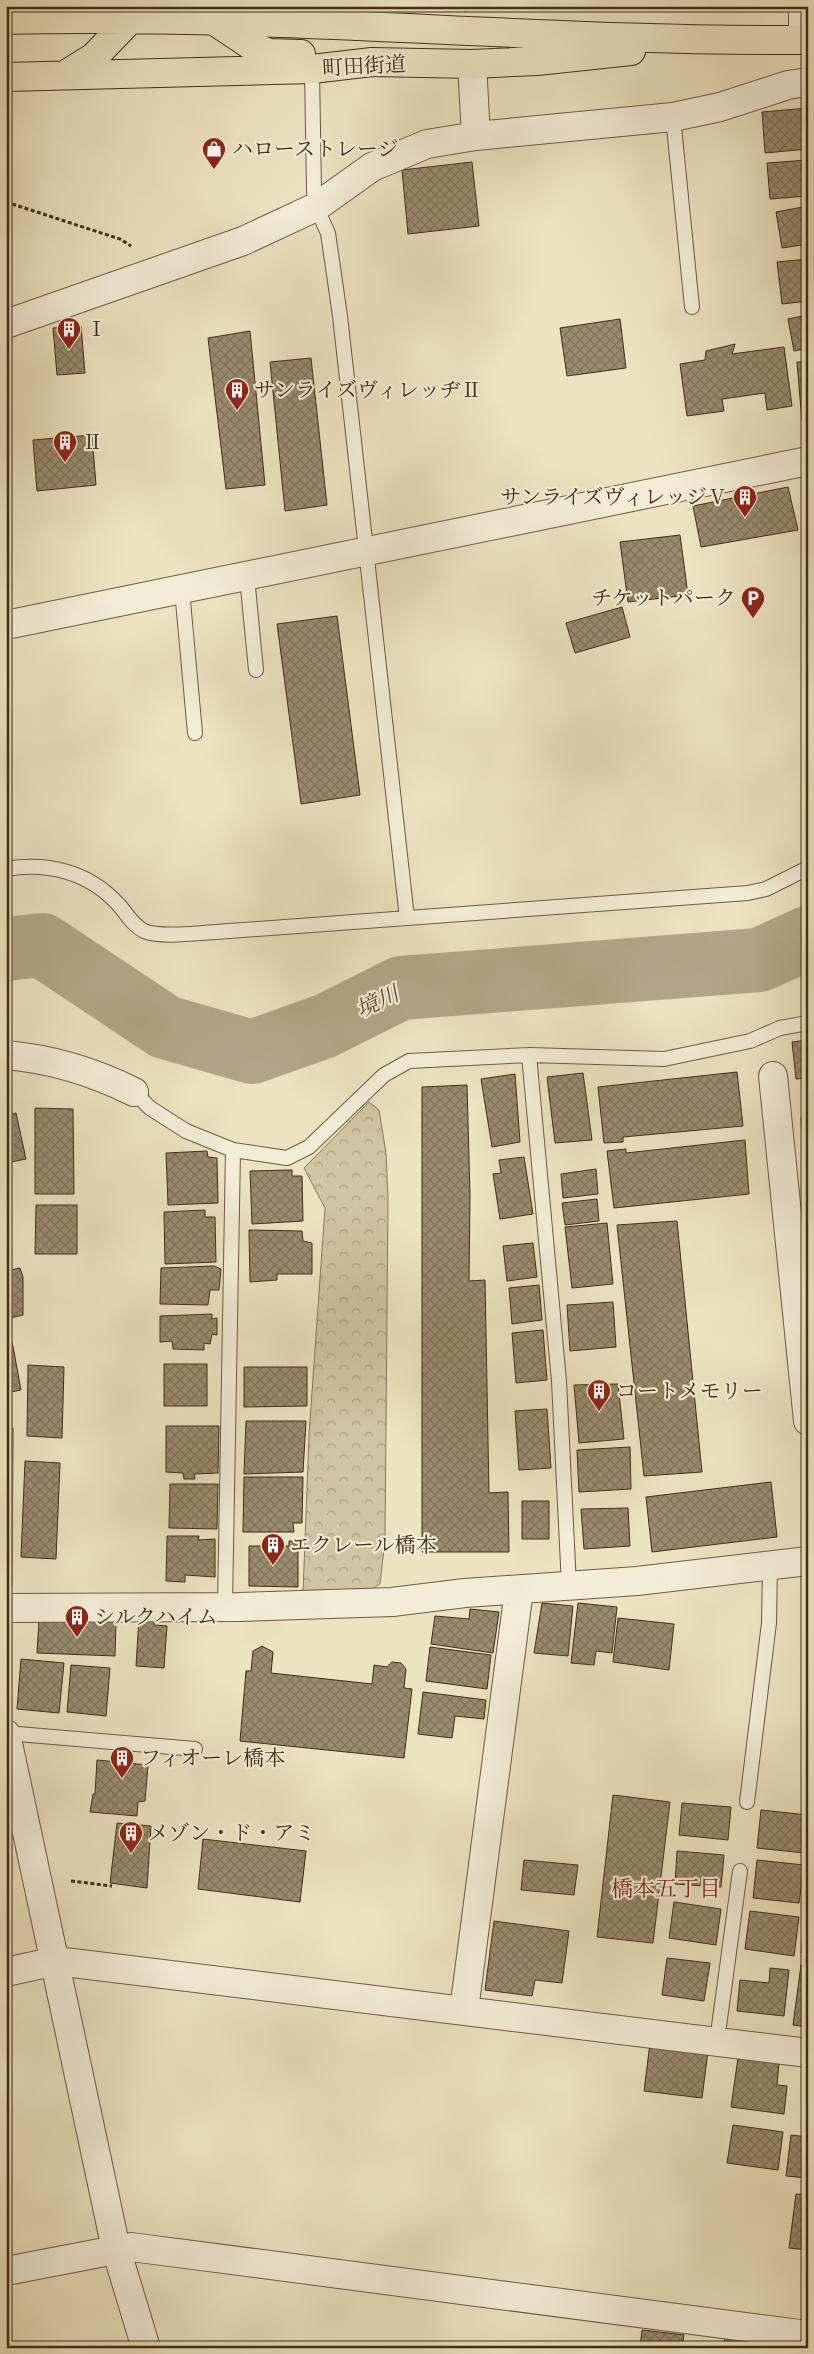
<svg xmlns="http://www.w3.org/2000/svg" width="814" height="2354" font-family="'IM FELL Double Pica','Noto Serif JP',serif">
<defs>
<pattern id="park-crowns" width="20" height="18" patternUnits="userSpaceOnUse" patternTransform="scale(1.25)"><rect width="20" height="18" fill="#cfc4a4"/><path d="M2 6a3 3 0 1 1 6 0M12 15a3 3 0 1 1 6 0" fill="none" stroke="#aaa085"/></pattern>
<pattern id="building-cross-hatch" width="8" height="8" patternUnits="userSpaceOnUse" patternTransform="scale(1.25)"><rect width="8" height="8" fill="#9a8c6f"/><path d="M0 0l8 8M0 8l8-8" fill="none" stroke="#7f735a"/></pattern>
</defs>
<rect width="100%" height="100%" fill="#ece3c1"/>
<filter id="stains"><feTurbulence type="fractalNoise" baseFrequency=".004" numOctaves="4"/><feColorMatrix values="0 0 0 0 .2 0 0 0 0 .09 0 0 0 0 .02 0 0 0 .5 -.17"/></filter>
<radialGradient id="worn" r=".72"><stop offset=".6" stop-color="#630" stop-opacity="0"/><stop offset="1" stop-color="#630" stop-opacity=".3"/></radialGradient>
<path fill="url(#park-crowns)" stroke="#88785d" d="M369 1102 379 1110 386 1153 388 1198 385 1540 380 1584 369 1591 303 1593 309 1435 325 1208 304 1168Z"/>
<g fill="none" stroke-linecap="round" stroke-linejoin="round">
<path stroke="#b2a587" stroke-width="64" d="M6 949 42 945 165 1027 252 1052 325 1026 401 988 759 960 808 938"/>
</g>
<path fill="url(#building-cross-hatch)" stroke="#412d16" d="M808 108V149L765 153 762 112Z
M808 160V196L770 199 767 163Z
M472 162 479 226 408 234 402 170Z
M808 206V244L782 248 776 212Z
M808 259V301L782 304 777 262Z
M808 315V348L794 351 788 319Z
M620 319 626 368 567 376 560 328Z
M81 326 85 373 57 375 53 328Z
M250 331 265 485 226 489 208 338Z
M735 344 732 354 784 347 792 406 767 410 765 393 722 399 724 411 687 416 680 364 705 360 706 351Z
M311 358 327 505 285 511 270 362Z
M797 362H808V421L802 422Z
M92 435 96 485 37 491 33 440Z
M788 487 798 530 701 547 693 506Z
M680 535 688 595 628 602 620 542Z
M622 607 630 637 575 653 566 623Z
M337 616 360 795 301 804 277 624Z
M808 1040V1078L796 1079 792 1042Z
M737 1072 743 1126 623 1137V1142L604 1143 598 1087Z
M583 1073 592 1140 555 1143 547 1077Z
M515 1074 520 1142 492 1147 481 1079Z
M467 1085 470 1195 469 1281 485 1280 489 1493 508 1492 509 1552H422V1087Z
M35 1108 73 1109 74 1194H35Z
M16 1113 26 1159 6 1163V1116Z
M801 1118H808V1155L805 1156Z
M745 1140 749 1194 614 1208 607 1151 626 1149V1153Z
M207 1151 208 1157 217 1158 218 1203 168 1205 166 1153Z
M524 1157 533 1214 500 1219 493 1174 501 1173 499 1160Z
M596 1169 598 1194 563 1198 561 1174Z
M292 1170V1176H302L303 1221 252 1224 250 1171Z
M808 1171V1209H807L803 1172Z
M597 1199 599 1221 565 1225 562 1203Z
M36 1205H77V1254H35Z
M205 1210V1217H215L216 1262 165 1264 164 1212Z
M677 1221 702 1472 644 1476 617 1225Z
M607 1223 613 1284 572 1288 565 1227Z
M249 1230 302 1231 303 1241 312 1243V1274H277V1280L250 1282Z
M805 1230H808V1254Z
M533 1243 537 1277 507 1281 503 1246Z
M214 1266 221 1269 219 1290H210L208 1305 160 1304 161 1268Z
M20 1268 23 1277V1315L6 1319V1271Z
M539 1285 542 1320 512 1324 509 1288Z
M613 1302 616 1347 570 1351 567 1305Z
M212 1314V1319L217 1318V1335L212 1334 210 1344 204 1343V1350L173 1349 172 1341 160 1342V1316Z
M543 1330 547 1380 516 1383 512 1333Z
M12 1341 21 1390 6 1393V1342Z
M164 1364H207V1406H164Z
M28 1365 64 1367 62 1438 27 1436Z
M244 1367H307V1406L244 1407Z
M618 1384 624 1439 579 1443 574 1385Z
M547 1409 551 1468 519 1470 515 1411Z
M246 1421H306L303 1472 244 1474Z
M166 1426H219L218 1473 194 1474 195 1479H184L183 1473 166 1472Z
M6 1427 13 1428 12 1585 6 1589Z
M630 1447 631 1489 579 1492 577 1450Z
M25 1461 60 1463 56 1559 21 1557Z
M244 1477H303L302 1523H293L294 1532H243Z
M771 1482 777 1537 652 1552 646 1497Z
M170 1484H218L217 1529 169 1528Z
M522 1501H549V1539H522Z
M628 1508 630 1546 584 1549 581 1509Z
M167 1536H199L198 1540 215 1539V1577L185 1575V1582L166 1581Z
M289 1541H298V1587L249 1586V1546H289Z
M542 1603 573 1606 568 1656 534 1653Z
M578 1603 617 1607 612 1653 596 1651 594 1665 571 1663Z
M470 1609 499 1612 493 1653 431 1644 435 1616 469 1619Z
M139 1617 155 1618 154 1625 167 1626 164 1668 136 1666Z
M618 1618 674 1624 669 1670 613 1662Z
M39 1620 116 1622 115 1656 37 1653Z
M262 1646 273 1652 271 1673 372 1684 374 1665 387 1667 392 1662 401 1663 406 1669 404 1688 412 1689 404 1758 240 1741 246 1671H251L253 1651Z
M430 1647 491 1655 487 1689 426 1681Z
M21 1659 64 1663 59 1713 17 1709Z
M71 1665 110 1668 106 1716 67 1712Z
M423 1692 486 1700 484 1719 455 1716 452 1738 418 1734Z
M97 1760 148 1765 145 1801 138 1802 137 1816 90 1812 93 1794H95Z
M613 1795 670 1802 653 1943 597 1937Z
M682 1803 731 1807 728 1840 679 1835Z
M761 1810 808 1815 804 1853 757 1848Z
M117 1823 151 1826 147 1888 110 1883Z
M203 1839 306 1851 300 1902 198 1889Z
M677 1851 724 1855 721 1887 675 1884Z
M524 1860 578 1865 574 1895 521 1890Z
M757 1860 804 1865 799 1903 753 1898Z
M674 1902 721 1909 716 1945 669 1938Z
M750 1911 799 1917 794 1956 745 1949Z
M805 1914 808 1915V1953H801Z
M494 1921 569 1931 562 1983 535 1980 532 1996 485 1990Z
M667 1958 710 1963 704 2001 662 1995Z
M801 1965 808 1966V2027L793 2025Z
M770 1968 789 1970 784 2016 737 2011 740 1980 769 1983Z
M650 2043 708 2051 702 2098 644 2091Z
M738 2058 779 2063 777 2085 787 2086 784 2114 731 2107Z
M733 2125 783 2132 778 2170 727 2163Z
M791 2135 808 2137V2178L786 2176Z
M796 2194 808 2195V2250L789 2248Z
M642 2330 684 2335 682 2348H640Z
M725 2338 769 2344V2348H723Z"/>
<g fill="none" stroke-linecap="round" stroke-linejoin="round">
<g stroke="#6c5a41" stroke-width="16">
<path id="lane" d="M312 69 314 191 316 207 328 233 340 316 407 918
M673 117 692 307
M247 577 256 670
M182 590 195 733
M6 869C48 862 88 872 117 903 126 912 132 925 144 931 159 938 198 933 216 932L748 893 766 889 808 868
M529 1055 559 1381 569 1586
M134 1092 150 1108 186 1131 233 1150 287 1158 309 1147 384 1075 409 1061 529 1055 664 1059 750 1041 780 1028 808 1023
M225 1606 233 1150
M6 1733 195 1749
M747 1802 769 1623 770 1566
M717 2041 740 1871"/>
</g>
<g stroke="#6c5a41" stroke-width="30">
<path id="street" d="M803 6V40
M472 64 476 136
M6 324 243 241 316 207 372 167 427 144 476 136 673 117 720 107 788 85 808 82
M6 625 808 461
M6 1055C52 1059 92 1071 134 1092
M773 1076 808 1421
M6 1608 239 1607 392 1602 465 1593 637 1581 808 1561
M6 1734 116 2249 146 2348
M6 1972 56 1961 808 2053
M464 2010 519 1590
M6 2271 131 2247 808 2335"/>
</g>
<g stroke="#412d16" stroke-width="30">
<path id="primary" d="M6 20C274 13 540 42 808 40
M213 20 252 46 269 53 301 54
M65 75 94 57 140 9
M6 77 312 69 372 62 472 64 537 61 631 51"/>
</g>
<path stroke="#412d16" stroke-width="3" stroke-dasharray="4 2.5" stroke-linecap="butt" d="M6 202 120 239 131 246
M71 1881 112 1886"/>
<use href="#lane" stroke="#f3edd7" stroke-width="14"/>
<use href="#street" stroke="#f3edd7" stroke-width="28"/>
<use href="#primary" stroke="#ece3c1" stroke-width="28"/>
</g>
<defs>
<g id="shop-pin" transform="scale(1.25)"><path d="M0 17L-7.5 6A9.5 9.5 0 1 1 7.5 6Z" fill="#8f2418" stroke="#f3edd7"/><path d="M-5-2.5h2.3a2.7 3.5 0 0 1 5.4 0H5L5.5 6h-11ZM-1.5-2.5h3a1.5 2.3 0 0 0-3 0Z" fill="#fff"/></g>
<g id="building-pin" transform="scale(1.25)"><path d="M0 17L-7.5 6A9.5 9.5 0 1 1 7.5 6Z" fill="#8f2418" stroke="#f3edd7"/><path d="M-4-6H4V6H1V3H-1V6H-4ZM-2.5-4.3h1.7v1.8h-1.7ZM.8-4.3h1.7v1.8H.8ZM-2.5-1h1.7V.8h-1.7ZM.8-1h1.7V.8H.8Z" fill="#fff"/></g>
<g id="parking-pin" transform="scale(1.25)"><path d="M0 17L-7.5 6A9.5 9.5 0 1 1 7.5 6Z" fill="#8f2418" stroke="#f3edd7"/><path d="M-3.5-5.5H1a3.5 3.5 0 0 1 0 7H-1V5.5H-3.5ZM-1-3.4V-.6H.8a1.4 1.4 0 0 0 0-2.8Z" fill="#fff"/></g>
</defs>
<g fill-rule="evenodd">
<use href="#shop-pin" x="214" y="149"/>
<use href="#building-pin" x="69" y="329"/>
<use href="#building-pin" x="237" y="390"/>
<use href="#building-pin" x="65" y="442"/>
<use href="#building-pin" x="745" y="497"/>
<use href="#parking-pin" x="753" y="598"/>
<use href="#building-pin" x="599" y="1391"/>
<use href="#building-pin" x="273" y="1545"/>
<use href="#building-pin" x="77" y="1617"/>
<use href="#building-pin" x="122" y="1758"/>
<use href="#building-pin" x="131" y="1833"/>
</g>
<g text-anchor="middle" stroke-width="4.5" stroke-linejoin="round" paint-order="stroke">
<g font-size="21" fill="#412d16" stroke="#f3edd7">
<text transform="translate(364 66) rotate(-3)" y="7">町田街道</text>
</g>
<g font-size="21" fill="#412d16" stroke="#f3edd7" text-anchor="start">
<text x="232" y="156">ハローストレージ</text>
<text x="86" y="336">Ⅰ</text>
<text x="254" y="397">サンライズヴィレッヂⅡ</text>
<text x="82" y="449">Ⅱ</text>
<text x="728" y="504" text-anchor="end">サンライズヴィレッジⅤ</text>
<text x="736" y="605" text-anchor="end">チケットパーク</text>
<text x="616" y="1398">コートメモリー</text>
<text x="290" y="1552">エクレール橋本</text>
<text x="94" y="1624">シルクハイム</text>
<text x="140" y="1765">フィオーレ橋本</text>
<text x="148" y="1840">メゾン・ド・アミ</text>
</g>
<g font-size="22" font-style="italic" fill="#5d4b32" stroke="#f3edd7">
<text transform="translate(377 1001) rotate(-25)" y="8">境川</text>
</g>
<g font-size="22" fill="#7a1f14" stroke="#f3edd7">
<text x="666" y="1896">橋本五丁目</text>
</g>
</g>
<rect width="814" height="2354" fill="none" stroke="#ece3c1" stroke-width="25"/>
<rect x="8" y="8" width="799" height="2339" fill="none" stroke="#412d16" stroke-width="2.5"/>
<rect x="12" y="12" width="789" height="2329" fill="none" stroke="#412d16"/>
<rect width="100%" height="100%" filter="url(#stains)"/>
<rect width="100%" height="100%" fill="url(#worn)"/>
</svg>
